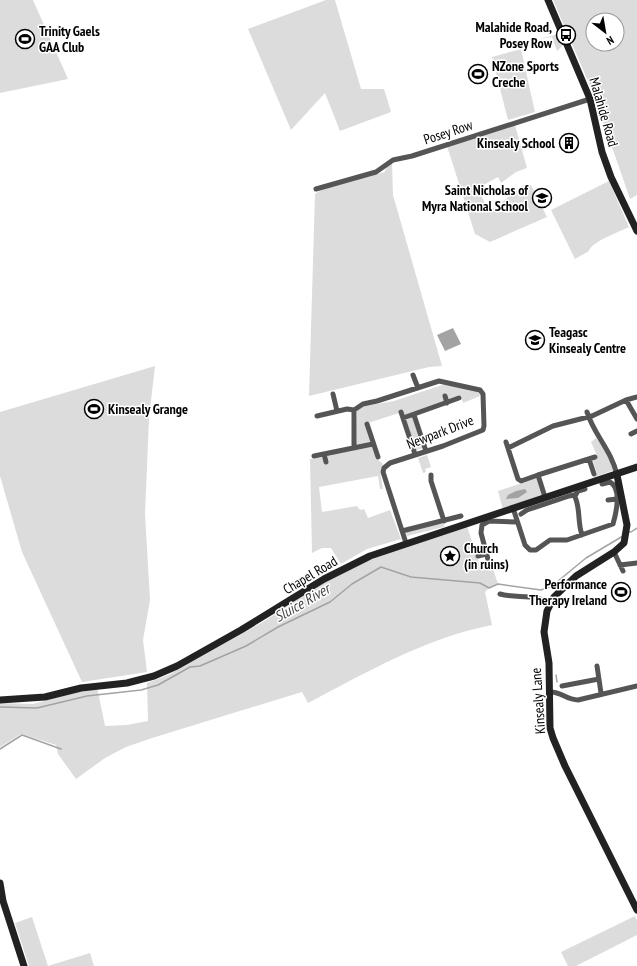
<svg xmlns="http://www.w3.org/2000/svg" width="637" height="966" font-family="'PT Sans Narrow',sans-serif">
<rect width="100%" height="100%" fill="#fff"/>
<path fill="#dcdcdc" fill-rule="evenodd" d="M0 0H33L68 79 0 93Z
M326 0H335L361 89H384L391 112 340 131 325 93 291 130 248 29Z
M553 0H637V195L630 199 594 95ZM593 20H617V44H593Z
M559 34 563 45 557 51 552 37 540 39Z
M521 49 535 112 508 120 492 57Z
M515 125 527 168 516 172 501 183 498 177 478 188 489 212 524 185H531L547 217 490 242 475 234 447 146Z
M392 162 393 195 442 366 429 367 309 396 315 194 323 189 385 172 387 163Z
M609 181 629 227C619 232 591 242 589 251L575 259 551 210Z
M155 366 149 418 145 514 150 600 143 640 147 672 82 682 22 552 0 476V412Z
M445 384 478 391 480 396 463 403 461 396 405 415 402 412 365 424 371 442 356 445 357 410 365 406 394 401Z
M412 417 423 448 416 450 406 420Z
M596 438 609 455 614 470 595 477 594 476 597 474 593 461 598 458 591 442Z
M372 447 376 458 383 464 380 472 383 489H380L378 476 319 487 322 512 357 506 360 510 364 509 368 518 390 510 401 539 367 549 341 564 331 548H322L312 553 310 459 327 457 328 455Z
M427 455 431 467 425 469 426 472 423 473 418 458Z
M537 478 543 496 503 510 498 491Z
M444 524V527L407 536 406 532 427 525Z
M467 526 480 566H492L498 584 489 588 485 592 492 625C426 638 367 672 308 703L302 692 152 738 126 747 105 758 76 779 58 754 56 745 21 734 0 747V703L33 704 97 687 105 726 127 725 148 721 147 683 168 675 263 622 326 581 371 558Z
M635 916 637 921V935L576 966H568L561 952Z
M32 917 48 966H29L15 923Z
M90 953 94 966H48Z"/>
<path fill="#a3a3a3" d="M453 328 461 344 445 351 437 335Z
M525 489 527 492 518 498 506 499 508 495 516 491Z"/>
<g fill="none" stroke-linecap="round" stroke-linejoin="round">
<path stroke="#a3a3a3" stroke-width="1.5" d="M629 532H631L637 528
M556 675 557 682
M0 707 37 708 87 696 141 690 158 685 190 667 200 666 246 646 278 627 330 602 352 584 381 567 411 577 480 583 489 588 498 584 541 590 552 586 586 558 623 536
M0 749 22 735 61 749"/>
<path stroke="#555" stroke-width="5" d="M316 189 376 172 393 160 412 156 590 99
M413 375 418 388
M333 394 337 411
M445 396 447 403
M626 400 637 419
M354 410 363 404 377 401 439 381 480 390 483 394 484 426 483 430 443 446 390 463 384 468 383 472 406 543
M401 412 415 454
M587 412C594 435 612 451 617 475
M414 415 426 451
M317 416 347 409 354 410
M403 418 459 398
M367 424 378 457
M631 434 637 431
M506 442 518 479 521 481 538 475 545 497
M354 448V410
M508 448 553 426 592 416 626 400 637 397
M324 454 326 462
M314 456 373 444
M589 459 594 474
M431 475V481L444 521
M538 475 595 457
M575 496 578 491 585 489
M608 500 617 499
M513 508 525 545 530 550H536L550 540H567L613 524C616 514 622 488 610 482L602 484
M521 514 527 510 569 496 574 495C581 507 577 521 582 535
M402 531 461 516
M614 552 623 571
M478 556 486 554
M489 563 481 533 482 525 489 521 516 522
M620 565 637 563
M500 594C516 599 536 593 550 604
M597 666 601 693
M562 686 599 679
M551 692C561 692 567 700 578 700L637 686"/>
<path stroke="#222" stroke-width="7" d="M548 0 590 99 602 152 611 177 637 231
M617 475 627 525 624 543 614 552 576 576 554 597 547 611 544 632 549 663 550 728 553 738 565 766 637 910
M0 700 45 697 81 688 127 683 154 676 177 666 241 630 324 579 370 556 637 467
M0 883 3 901 24 966"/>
</g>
<defs>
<g id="bus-ring" transform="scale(1)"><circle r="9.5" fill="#fff" stroke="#000" stroke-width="1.5"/><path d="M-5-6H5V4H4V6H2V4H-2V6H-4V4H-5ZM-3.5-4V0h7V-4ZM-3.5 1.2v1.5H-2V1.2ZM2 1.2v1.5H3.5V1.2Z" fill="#000"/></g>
<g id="stadium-ring" transform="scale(1)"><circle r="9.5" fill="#fff" stroke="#000" stroke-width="1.5"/><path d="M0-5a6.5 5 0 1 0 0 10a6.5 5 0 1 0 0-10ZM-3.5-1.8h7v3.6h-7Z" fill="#000"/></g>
<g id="building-ring" transform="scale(1)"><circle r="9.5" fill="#fff" stroke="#000" stroke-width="1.5"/><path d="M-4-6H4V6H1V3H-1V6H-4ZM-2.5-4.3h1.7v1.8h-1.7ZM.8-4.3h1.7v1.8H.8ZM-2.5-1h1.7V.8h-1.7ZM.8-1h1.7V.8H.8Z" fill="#000"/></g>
<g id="school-ring" transform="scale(1)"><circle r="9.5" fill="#fff" stroke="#000" stroke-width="1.5"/><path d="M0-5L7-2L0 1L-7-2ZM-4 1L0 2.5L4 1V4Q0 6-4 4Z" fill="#000"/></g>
<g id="university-ring" transform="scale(1)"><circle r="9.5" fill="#fff" stroke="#000" stroke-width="1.5"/><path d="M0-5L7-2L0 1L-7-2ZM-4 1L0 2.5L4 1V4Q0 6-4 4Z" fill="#000"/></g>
<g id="sight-ring" transform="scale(1)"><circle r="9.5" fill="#fff" stroke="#000" stroke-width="1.5"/><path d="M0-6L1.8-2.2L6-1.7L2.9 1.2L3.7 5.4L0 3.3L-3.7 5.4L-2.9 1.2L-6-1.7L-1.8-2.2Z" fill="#000"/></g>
</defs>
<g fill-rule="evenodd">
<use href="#bus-ring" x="566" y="35"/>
<use href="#stadium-ring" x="25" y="39"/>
<use href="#stadium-ring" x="478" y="74"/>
<use href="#building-ring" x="569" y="143"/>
<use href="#school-ring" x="542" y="198"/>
<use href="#university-ring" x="535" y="340"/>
<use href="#stadium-ring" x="94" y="409"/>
<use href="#sight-ring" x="450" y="556"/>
<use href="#stadium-ring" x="621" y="592"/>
</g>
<g text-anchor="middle" stroke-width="3" stroke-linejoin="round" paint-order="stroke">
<g font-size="14" font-weight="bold" fill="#000" stroke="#fff" text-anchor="start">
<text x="552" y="32" text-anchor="end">Malahide Road,<tspan x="552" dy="16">Posey Row</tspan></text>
<text x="39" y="36">Trinity Gaels<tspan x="39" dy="16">GAA Club</tspan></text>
<text x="492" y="71">NZone Sports<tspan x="492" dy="16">Creche</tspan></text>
<text x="555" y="148" text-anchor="end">Kinsealy School</text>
<text x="528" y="195" text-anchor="end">Saint Nicholas of<tspan x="528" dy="16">Myra National School</tspan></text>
<text x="549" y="337">Teagasc<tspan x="549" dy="16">Kinsealy Centre</tspan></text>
<text x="108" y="414">Kinsealy Grange</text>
<text x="464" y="553">Church<tspan x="464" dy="16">(in ruins)</tspan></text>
<text x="607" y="589" text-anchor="end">Performance<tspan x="607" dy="16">Therapy Ireland</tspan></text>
</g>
<g font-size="14" fill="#000" stroke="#fff">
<text transform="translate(604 112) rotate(74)" y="5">Malahide Road</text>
<text transform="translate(448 132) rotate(-18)" y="5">Posey Row</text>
<text transform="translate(440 432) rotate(-21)" y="5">Newpark Drive</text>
<text transform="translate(310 575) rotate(-31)" y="5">Chapel Road</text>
<text transform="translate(538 701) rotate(-94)" y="5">Kinsealy Lane</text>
</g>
<g font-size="15" font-style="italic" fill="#444" stroke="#fff">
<text transform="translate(302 603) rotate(-30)" y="5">Sluice River</text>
</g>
</g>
<g transform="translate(605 32) rotate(149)"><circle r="19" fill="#ffffff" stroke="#999999"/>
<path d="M0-3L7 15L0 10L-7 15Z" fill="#000000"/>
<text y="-6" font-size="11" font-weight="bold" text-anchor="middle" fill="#000000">N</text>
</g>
</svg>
